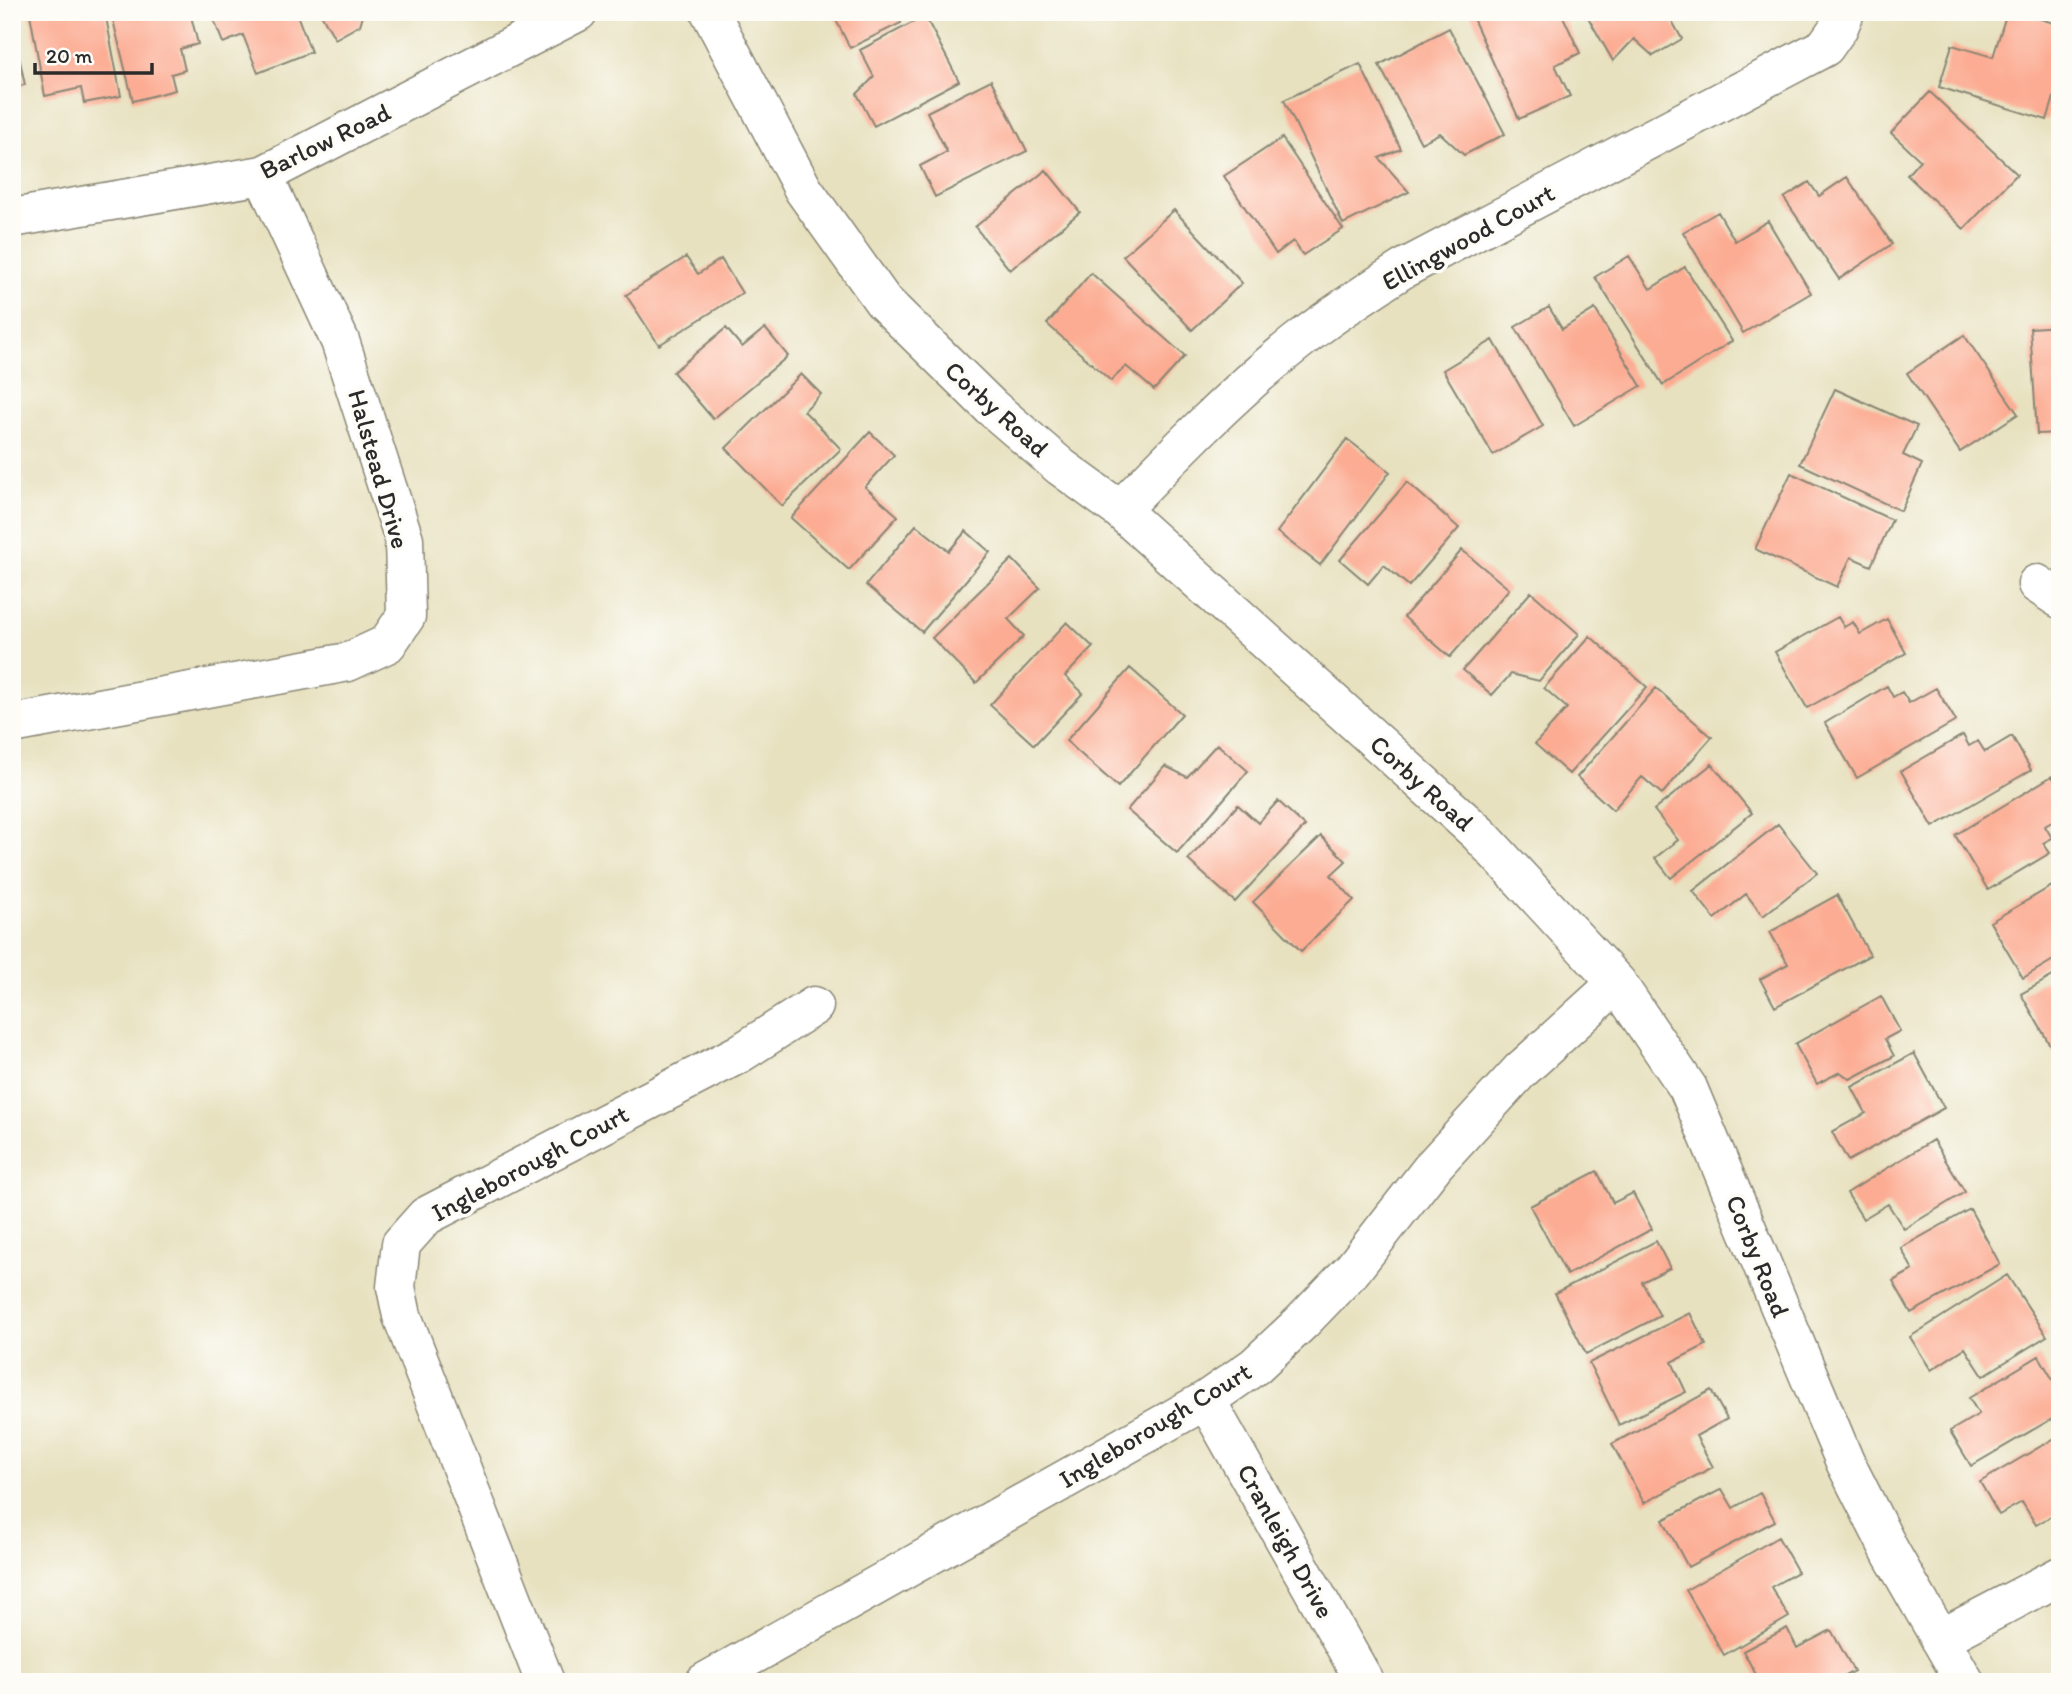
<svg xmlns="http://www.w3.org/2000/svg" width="2072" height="1694" font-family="Itim,sans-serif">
<rect width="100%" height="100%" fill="#fdfcf7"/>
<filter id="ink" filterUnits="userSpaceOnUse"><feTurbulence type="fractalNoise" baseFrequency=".0143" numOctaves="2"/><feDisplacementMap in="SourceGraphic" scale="14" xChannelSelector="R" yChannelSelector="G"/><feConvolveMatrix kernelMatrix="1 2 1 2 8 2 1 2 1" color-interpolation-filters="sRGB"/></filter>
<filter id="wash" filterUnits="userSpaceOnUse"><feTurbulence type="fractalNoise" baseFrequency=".00686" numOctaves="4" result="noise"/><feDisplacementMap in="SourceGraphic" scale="28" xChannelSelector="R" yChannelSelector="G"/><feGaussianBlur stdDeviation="1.57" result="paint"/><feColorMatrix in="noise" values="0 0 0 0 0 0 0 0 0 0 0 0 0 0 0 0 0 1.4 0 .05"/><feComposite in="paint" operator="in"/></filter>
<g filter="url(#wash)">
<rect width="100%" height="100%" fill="#e7e1bf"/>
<g id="blocks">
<path fill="#fcac93" d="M39 12H105L121 96 84 103 81 88 45 96 30 14Z
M111 12H190L198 44 180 49 185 70 171 74 175 90 133 101Z
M211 12H296L311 52 258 73 243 35 223 43Z
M320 12H364L360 25 335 39Z
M832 12H901V23L850 48Z
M1470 12H1561L1580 53 1555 65 1570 96 1519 119Z
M1585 12H1667L1682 39 1653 56 1634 39 1613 61Z
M1691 12H1713L1695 21Z
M2007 12H2018L2060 25V78L2047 120 1939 87 1952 45 1993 57Z
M925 16 959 81 874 126 857 94 874 77 860 50Z
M12 23 25 85 12 87Z
M1449 28 1505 134 1464 155 1440 133 1421 143 1379 65Z
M1360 64 1401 149 1379 158 1409 192 1343 224 1284 100Z
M991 80 1027 151 935 197 920 166 947 152 927 112Z
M1930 92 2017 174 1964 229 1907 175 1920 160 1891 133Z
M1282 138 1343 229 1303 255 1293 241 1276 254 1224 176Z
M1046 170 1080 212 1010 270 975 227Z
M1847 177 1892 244 1839 279 1784 198 1809 182 1819 196Z
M1174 210 1242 283 1192 330 1123 256Z
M1718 212 1735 241 1768 221 1811 293 1743 333 1683 232Z
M1629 256 1650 289 1685 267 1732 341 1663 385 1595 277Z
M686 257 698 274 721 259 742 293 659 345 626 295Z
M1091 273 1185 356 1154 390 1126 366 1111 381 1047 324Z
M1549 307 1562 329 1595 309 1641 386 1574 426 1515 327Z
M2060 326V433L2037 434 2030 328Z
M726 328 742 347 765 328 788 356 713 419 673 372Z
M1964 335 2018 414 1960 452 1907 373Z
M1493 340 1543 426 1493 455 1443 370Z
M801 374 821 394 804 411 841 449 782 506 726 448Z
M1835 389 1917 426 1903 455 1922 464 1901 511 1800 464Z
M870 432 894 455 865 487 898 516 849 570 791 518Z
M1347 439 1390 472 1320 565 1277 532Z
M1791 473 1892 520 1871 566 1851 557 1837 587 1755 549Z
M1407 482 1459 528 1409 586 1384 565 1368 584 1340 560Z
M916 525 949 551 966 531 990 552 922 632 866 585Z
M1462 550 1509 589 1450 657 1404 617Z
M1012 559 1040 588 1008 619 1024 636 976 683 932 638Z
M1531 592 1579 634 1539 681 1511 674 1492 695 1463 670Z
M1838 617 1844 627 1853 622 1860 634 1887 619 1906 653 1807 708 1775 652Z
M1067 622 1093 647 1065 676 1083 693 1034 745 990 705Z
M1590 636 1647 687 1569 774 1535 744 1567 708 1544 688Z
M1130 668 1182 714 1118 787 1066 741Z
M1887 686 1893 697 1902 692 1909 703 1936 688 1956 721 1857 778 1825 723Z
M1656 688 1712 737 1662 794 1642 777 1613 810 1577 777Z
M1963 735 1969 746 1978 741 1985 752 2012 736 2031 770 1933 827 1901 771Z
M1217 744 1248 771 1177 853 1127 810 1165 766 1187 777Z
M1712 764 1752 813 1671 878 1655 858 1678 840 1654 810Z
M2052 776 2060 789V817L2045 826 2052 838 2043 843 2050 853 1988 890 1955 835Z
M1278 801 1305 826 1235 902 1188 860 1238 805 1258 823Z
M1778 824 1817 873 1763 916 1746 894 1715 919 1693 891Z
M1321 836 1346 861 1331 875 1354 900 1301 951 1253 902Z
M2052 886 2060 896V956L2023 978 1990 922Z
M1837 895 1870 955 1775 1007 1760 979 1788 964 1770 932Z
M2060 972V1048L2054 1052 2021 994Z
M1881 996 1900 1031 1885 1039 1894 1056 1850 1079 1840 1072 1817 1084 1795 1044Z
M1914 1053 1944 1108 1848 1161 1832 1132 1866 1113 1852 1087Z
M1933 1140 1965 1192 1904 1229 1888 1204 1863 1219 1847 1193Z
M1597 1171 1613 1203 1633 1193 1652 1229 1567 1275 1530 1206Z
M1970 1209 2000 1264 1911 1313 1893 1281 1913 1270 1901 1248Z
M1656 1241 1670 1268 1642 1282 1660 1316 1586 1354 1555 1293Z
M2007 1275 2047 1336 1983 1376 1965 1348 1931 1370 1910 1337Z
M1690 1313 1706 1345 1672 1362 1686 1392 1619 1425 1589 1363Z
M2039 1356 2060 1392V1414L1971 1466 1950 1431 1979 1414 1969 1398Z
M1711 1390 1727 1419 1696 1436 1713 1467 1644 1503 1612 1444Z
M2060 1435V1511L2036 1525 2022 1502 1999 1515 1980 1482Z
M1722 1489 1733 1508 1760 1493 1775 1521 1688 1567 1663 1520Z
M1778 1537 1798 1572 1771 1587 1789 1617 1724 1655 1686 1590Z
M1787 1628 1797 1648 1831 1630 1854 1671 1834 1682H1760L1743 1651Z"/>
</g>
</g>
<g filter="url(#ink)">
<use href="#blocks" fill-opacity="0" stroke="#898675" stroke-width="2"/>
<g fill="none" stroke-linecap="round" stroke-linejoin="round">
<g stroke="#898675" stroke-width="41">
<path id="minor" d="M710 12 803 189 883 301 991 407 1061 467 1120 510 1479 834 1617 983 1688 1088 1845 1462 1891 1553 1965 1682
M12 218 263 175 578 12
M1120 510C1176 452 1233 393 1296 343 1330 316 1367 292 1403 269L1825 47 1839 27 1845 12
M2037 584 2060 599
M12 724 348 662 387 644 406 616 404 539 340 341 263 175
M1206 1400 1365 1682
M1940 1639 2060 1576
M545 1682 402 1316 396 1287 401 1244 426 1216 739 1054 814 1006
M705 1682 1206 1400 1255 1366 1302 1322 1352 1270 1435 1164 1520 1071 1617 983"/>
</g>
<use href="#minor" stroke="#fff" stroke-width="38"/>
</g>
</g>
<g text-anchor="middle" stroke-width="7" stroke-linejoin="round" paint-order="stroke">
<g font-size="26" fill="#2b2b2b" stroke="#fdfcf7">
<text transform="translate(325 141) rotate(-26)" y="9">Barlow Road</text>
<text transform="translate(1468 237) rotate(-29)" y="9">Ellingwood Court</text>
<text transform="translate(997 409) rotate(42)" y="9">Corby Road</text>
<text transform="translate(379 469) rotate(74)" y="9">Halstead Drive</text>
<text transform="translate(1422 783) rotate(42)" y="9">Corby Road</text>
<text transform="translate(530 1163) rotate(-28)" y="9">Ingleborough Court</text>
<text transform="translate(1758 1256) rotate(68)" y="9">Corby Road</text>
<text transform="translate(1155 1425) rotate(-31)" y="9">Ingleborough Court</text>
<text transform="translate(1286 1541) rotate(61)" y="9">Cranleigh Drive</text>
</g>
</g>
<rect width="2072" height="1694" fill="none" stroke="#fdfcf7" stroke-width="42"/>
<path d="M35 63v10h117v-10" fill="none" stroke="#2b2b2b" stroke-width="3.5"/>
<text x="46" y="63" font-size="21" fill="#2b2b2b" stroke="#fdfcf7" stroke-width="5" paint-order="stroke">20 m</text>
</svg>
